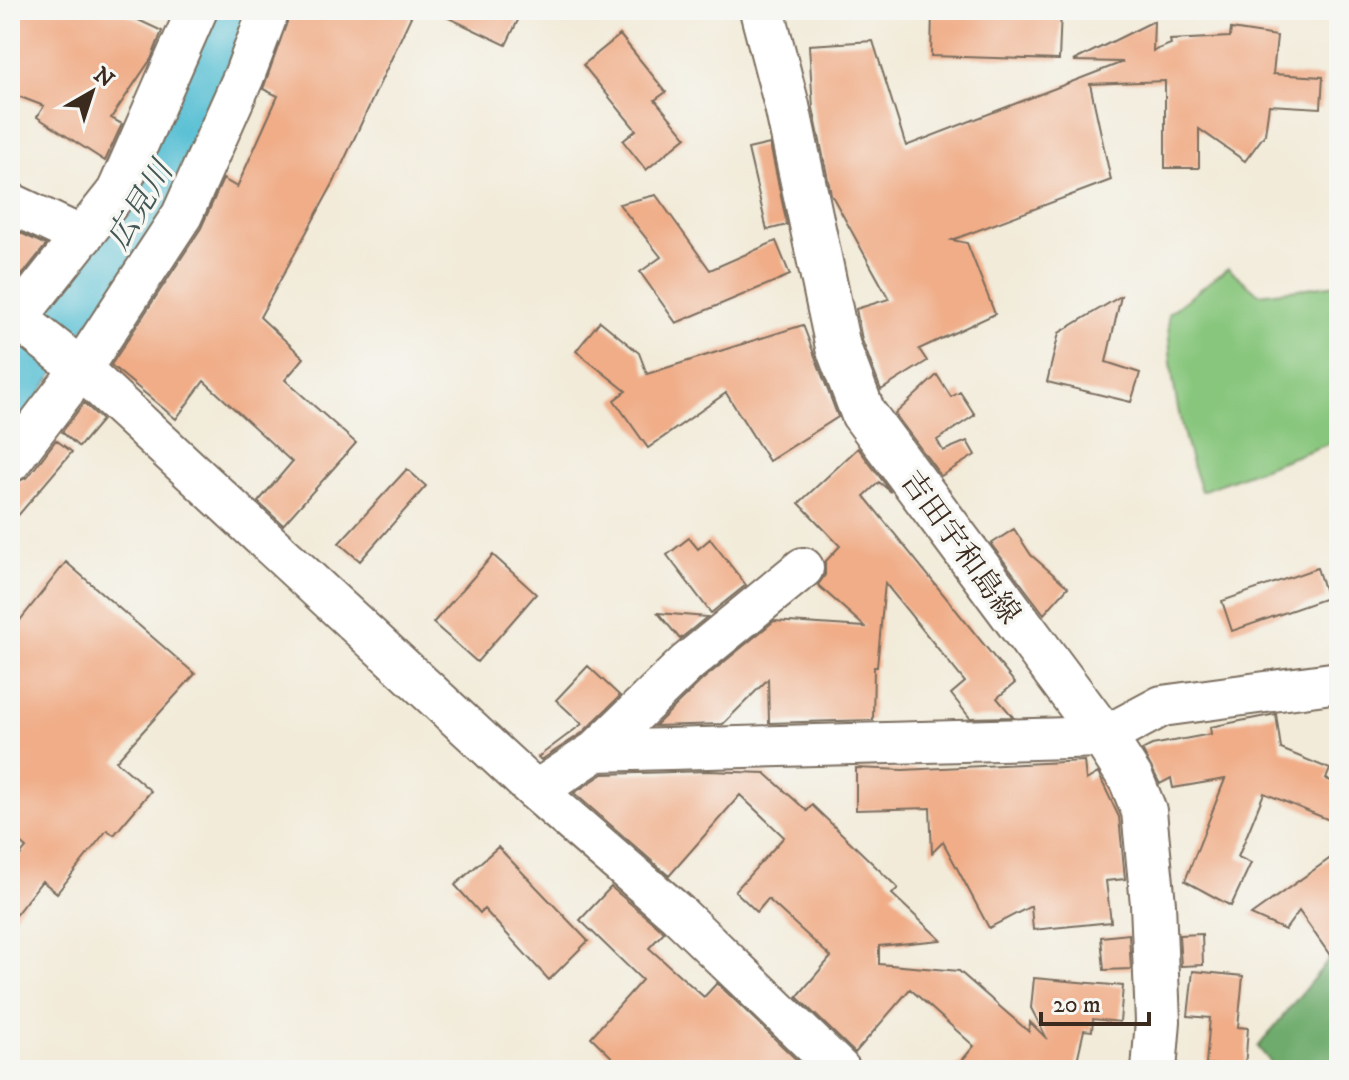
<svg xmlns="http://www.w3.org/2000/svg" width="1349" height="1080" font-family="'IM FELL DW Pica','Noto Serif JP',serif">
<rect width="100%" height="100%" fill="#f6f6f2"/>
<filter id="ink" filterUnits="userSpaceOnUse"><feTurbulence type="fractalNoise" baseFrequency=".0125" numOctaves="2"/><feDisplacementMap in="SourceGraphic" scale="16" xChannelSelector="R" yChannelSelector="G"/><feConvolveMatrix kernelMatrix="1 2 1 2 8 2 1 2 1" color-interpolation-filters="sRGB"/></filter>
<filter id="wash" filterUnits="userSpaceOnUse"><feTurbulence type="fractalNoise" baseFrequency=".006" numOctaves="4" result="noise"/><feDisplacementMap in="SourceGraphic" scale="32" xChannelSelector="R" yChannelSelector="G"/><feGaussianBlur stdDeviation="1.8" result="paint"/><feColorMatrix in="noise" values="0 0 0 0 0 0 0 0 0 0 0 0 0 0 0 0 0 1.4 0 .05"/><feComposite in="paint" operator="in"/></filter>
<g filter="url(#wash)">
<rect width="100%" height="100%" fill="#f2ebd9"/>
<path fill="#88c67d" stroke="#62784e" stroke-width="2" d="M1228 268 1259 294 1339 284V440L1201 491C1180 433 1169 376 1168 314Z"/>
<path fill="#6eab6c" stroke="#546a45" stroke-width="2" d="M1339 947V1070H1277L1258 1047Z"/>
<path fill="#57bfd4" stroke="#497479" stroke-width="2" d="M214 10H257L177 195 10 437V343Z"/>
<g id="blocks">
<path fill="#f0ad88" d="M10 10H117L162 31 151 59 111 118 122 124 105 161 37 117 44 106 10 93Z
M291 10H414L334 182 260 317 304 358 285 380 356 443 283 525 258 502 292 462 204 381 176 419 111 365 201 228 223 179 237 187 278 96 263 89Z
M432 10H523L506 45Z
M932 10H1061L1059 60 931 56Z
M1154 21 1153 51 1171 44 1170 40 1230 37 1231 29 1277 36 1273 74 1323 77 1321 108 1269 105 1265 134 1245 161 1199 129V168H1165V81L1090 84 1111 180 952 240 967 243 995 314 919 349 927 361 881 390 862 340 856 309 889 299 831 194 813 108 809 45 873 41 906 146 1123 62 1073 61Z
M620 35 666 92 655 100 686 137 646 170 623 141 636 130 583 65Z
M770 144 787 225 767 230 748 149Z
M656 195 710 270 776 241 790 275 676 323 640 272 661 257 619 204Z
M10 228 46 245 22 275 10 270Z
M1121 296 1106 362 1140 373 1131 402 1047 382 1059 333Z
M600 321 639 353 647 374 803 325 838 417 769 461 726 393 648 448 614 400 626 391 576 351Z
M937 375 951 397 960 392 975 415 937 440 943 451 967 441 975 455 941 476 895 414Z
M84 403 102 420 79 447 62 432Z
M56 440 72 452 10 525V485L28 477Z
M858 448 891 492 879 482 864 496 1015 683 997 698 1013 717 970 718 951 694 965 682 885 583 877 667H874L873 720 769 723 768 679 723 724 655 726 702 680 774 621 865 627 818 585 825 575V562L840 546 799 503Z
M407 469 426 486 360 561 339 543Z
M1014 529 1031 555 1068 587 1044 614 991 544Z
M689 538 698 549 710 539 746 585 711 613 667 555Z
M493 555 536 594 477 662 433 623Z
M66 562 195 674 116 761 151 791 114 835 107 830 57 893 42 881 10 922V868L26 848 10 834V633Z
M1317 568 1327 598 1232 631 1222 601Z
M658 613 707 617 680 639Z
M588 666 620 696 582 733 541 760 538 757 582 724 556 700Z
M1276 714 1281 749 1330 769 1326 779 1339 784V824L1264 793 1238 857 1251 863 1231 906 1185 881 1225 779 1173 788 1171 778 1160 784 1142 750 1152 745 1211 734 1210 727Z
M1084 761 1086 780 1098 773 1119 817 1125 879 1106 881 1111 922 1033 930 1031 906 989 928 943 842 932 853 930 808 856 810V768L903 770Z
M708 771 765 773 807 811 812 805 898 888 892 894 941 940 879 946V964L959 971 1029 1032 1030 1022 1047 1039 1031 1008 1034 978 1123 986 1120 1022 1093 1019 1092 1031 1084 1030 1076 1065 1081 1070H954L974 1046 910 989 855 1053 797 997 831 957 768 899 757 912 735 891 784 837 740 795 669 876 574 793 603 774Z
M498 847 588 941 549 980 484 909 480 913 455 885Z
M1339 852V968L1299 911 1285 930 1251 915Z
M611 887 664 932 649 948 704 997 717 983 807 1070H625L591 1037 642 980 580 920Z
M1129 934 1131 969 1104 970 1101 937Z
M1202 934 1203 965 1181 966 1179 935Z
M1193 971 1243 976 1238 1027 1248 1028 1245 1068 1206 1064 1210 1018 1188 1016Z"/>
</g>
</g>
<g filter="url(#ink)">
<use href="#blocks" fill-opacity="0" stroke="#7b6e5f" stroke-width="2"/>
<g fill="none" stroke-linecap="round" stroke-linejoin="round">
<g stroke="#7b6e5f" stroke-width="44">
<path id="minor" d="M10 203 82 237
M18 319 81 369 536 791 678 914 840 1070
M10 327 117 192 197 10
M10 462 81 369 182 215 244 76 269 10
M596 751 687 663 803 568
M536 791 596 751 1104 737 1162 706 1339 682"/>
</g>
<g stroke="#7b6e5f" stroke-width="48">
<path id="major" d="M762 10 787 106 838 347 863 413 1104 737 1131 779 1144 811 1153 904 1158 1021 1154 1070"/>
</g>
<use href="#minor" stroke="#fff" stroke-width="40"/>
<use href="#major" stroke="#fff" stroke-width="44"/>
</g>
</g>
<g text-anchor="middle" stroke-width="7" stroke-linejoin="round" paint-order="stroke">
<g font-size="30" fill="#3b2a1e" stroke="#f6f6f2">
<text transform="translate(961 547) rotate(54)" y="10">吉田宇和島線</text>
</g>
<g font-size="32" font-style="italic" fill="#435755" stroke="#f6f6f2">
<text transform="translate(139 205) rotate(-59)" y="11">広見川</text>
</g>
</g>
<rect width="1349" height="1080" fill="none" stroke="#f6f6f2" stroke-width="40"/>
<g transform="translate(92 92) rotate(39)" stroke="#f6f6f2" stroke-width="6" paint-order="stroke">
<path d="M0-6L14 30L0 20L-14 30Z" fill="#3b2a1e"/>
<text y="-12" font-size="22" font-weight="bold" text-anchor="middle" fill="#3b2a1e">N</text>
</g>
<path d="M1041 1012v12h108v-12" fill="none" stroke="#3b2a1e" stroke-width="4"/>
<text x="1053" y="1012" font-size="24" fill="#3b2a1e" stroke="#f6f6f2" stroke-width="6" paint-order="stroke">20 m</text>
</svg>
